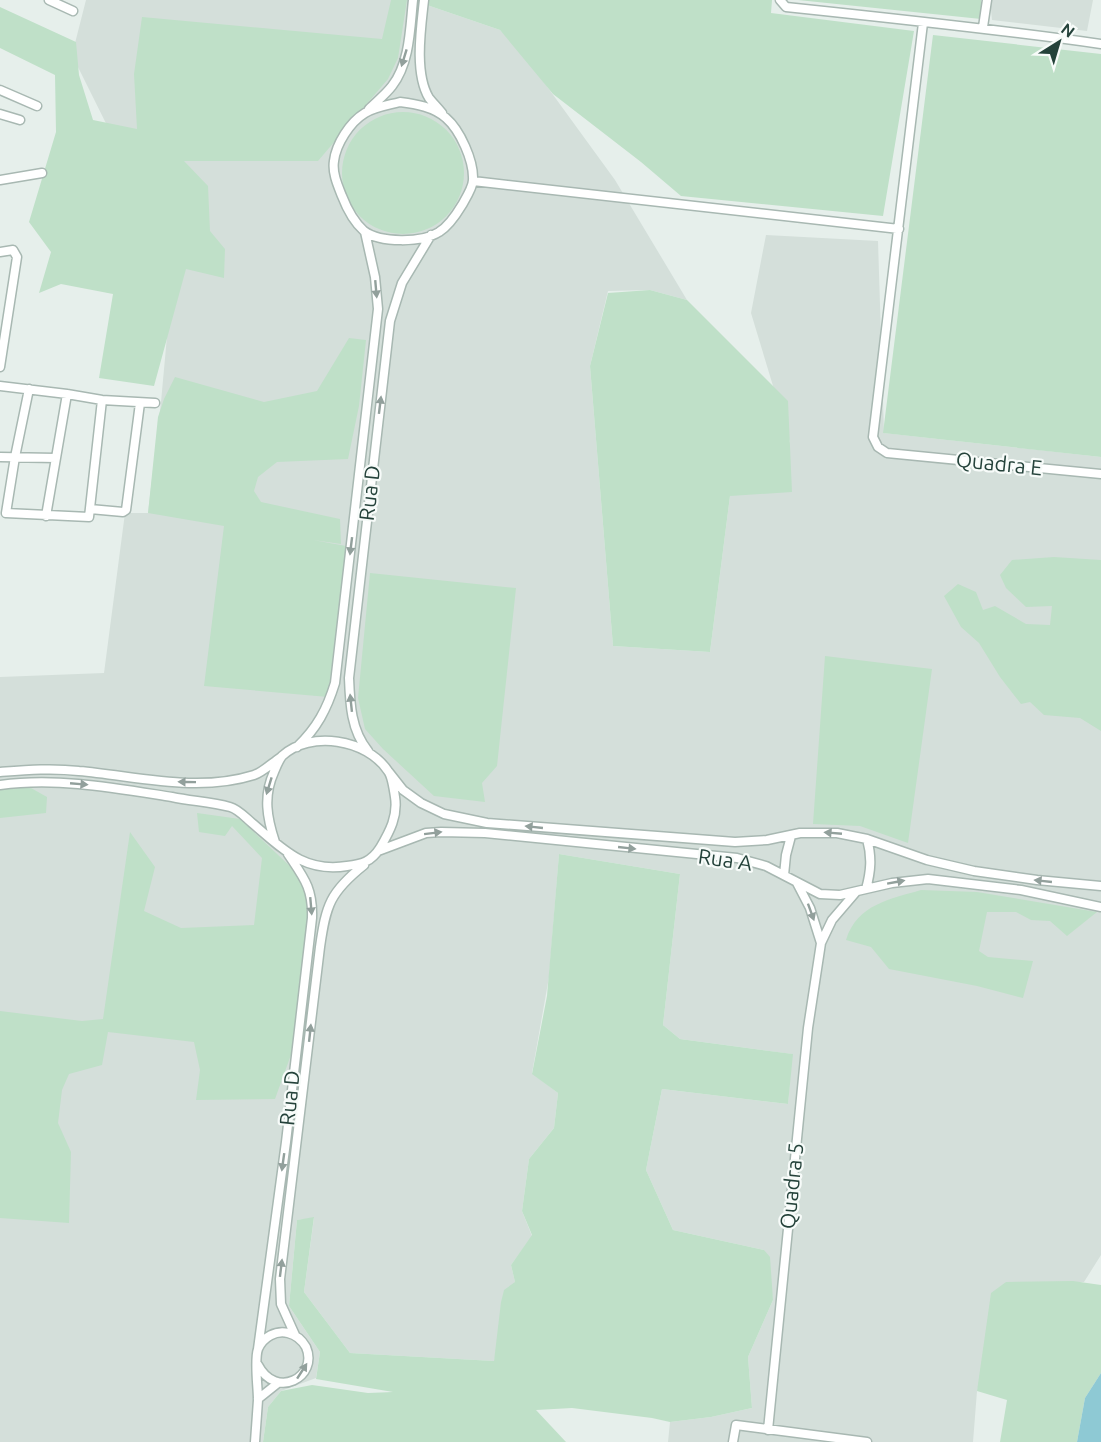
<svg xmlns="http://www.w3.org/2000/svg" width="1101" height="1442" font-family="Ubuntu,sans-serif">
<rect width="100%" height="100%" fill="#e6efeb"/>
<path fill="#d4dfda" d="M86 0H426L424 4 500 30 519 48 615 180 687 300 650 290 608 291 590 366 613 646 710 652 730 496 790 442 751 313 766 235 878 241 884 433 1101 457V1255L1084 1282H1006L977 1391 973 1442H668L670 1422 711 1417 752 1408 748 1357 773 1300 764 1250 673 1230 646 1170 662 1089 788 1104 792 1054 680 1039 663 1025 680 874 559 854 549 977 532 1073 558 1093 554 1128 529 1159 522 1211 532 1236 511 1265 515 1282 494 1361 350 1353 304 1292 314 1218 297 1220 289 1306 320 1352 316 1378 281 1391 268 1407 263 1442H0V677L104 673 125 513H148L161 402 174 260 72 55Z
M990 0H1093L1087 31 992 20Z"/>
<path fill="#bfe0c8" d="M391 0H407L398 58 388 79 318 161H184L208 186 210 231 225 249 224 278 186 269 154 386 99 378 113 294 61 284 39 293 51 252 29 222 56 132 55 75 0 48V7L76 42 79 75 93 120 137 129 134 74 142 17 382 39Z
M426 0H772L771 13 914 31 883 216 681 196 641 162 553 94 500 30 424 4Z
M798 0H981V19Z
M933 35 1101 54V457L883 433Z
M342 173a61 61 0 1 1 122 0a61 61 0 1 1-122 0Z
M650 290 687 300 788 401 792 492 730 496 710 652 613 646 590 366 608 293Z
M349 338 366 340 359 406 348 459 277 462 258 477 254 491 261 502 340 519 341 544 313 540 346 546 328 697 204 686 224 526 148 513 158 417 164 399 175 377 264 402 317 391Z
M1054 557 1101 560V731L1080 718 1044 715 1030 702 1021 704 1000 677 979 643 961 627 944 596 958 584 976 592 983 610 995 606 1026 624 1050 625 1052 606 1026 607 1006 588 1000 575 1012 560Z
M370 573 516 588 497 766 482 783 485 802 434 796 383 749 365 729 358 698Z
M825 656 932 669 908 843 860 826 813 824Z
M11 787 31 788 47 797 46 813 0 818V790Z
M197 813 240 819 294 870 304 885 309 908 292 1052 275 1099 196 1100 200 1070 194 1042 108 1032 102 1065 69 1074 62 1090 58 1123 71 1152 69 1223 0 1218V1011L82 1021 103 1019 130 832 155 867 144 911 181 928 254 925 262 858 232 826 225 836 199 832Z
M559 854 680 874 663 1025 680 1039 793 1054 788 1104 662 1089 646 1170 673 1230 764 1250 770 1257 773 1300 748 1357 752 1408 711 1417 670 1422 652 1418 572 1408 536 1410 566 1442H263L268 1407 281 1391 312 1385 368 1393 393 1392 316 1379 320 1352 289 1306 297 1220 314 1217 304 1292 350 1353 494 1361 501 1302 504 1290 515 1282 511 1265 532 1235 522 1211 529 1159 554 1128 558 1093 532 1074 547 996Z
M921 890 977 892 1097 912 1067 936 1050 921 1031 920 1016 912H987L979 951 988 957 1033 961 1023 998 977 986 889 969 871 947 846 940C857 904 891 899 921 890Z
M1073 1281 1101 1285V1373L1085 1398 1077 1442H1000L1007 1400 977 1391 991 1293 1006 1282Z"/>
<path fill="#8ec9d4" d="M1101 1373V1442H1077L1085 1398Z"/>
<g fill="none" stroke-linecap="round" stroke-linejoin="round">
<g stroke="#a8b8b2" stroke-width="11">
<path id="street" d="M49 0 73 11
M424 0C421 28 414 73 429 98 433 103 438 108 442 113
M780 0 786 7C891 18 996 29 1101 44
M923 23 873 437 878 447 887 453 1101 474
M983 27 987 0
M0 90 37 106
M400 102C416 104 434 107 446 118 460 130 474 161 473 180 473 187 466 198 462 205 456 215 449 226 439 232 422 243 380 243 364 231 354 222 347 209 342 196 338 186 332 173 334 161 336 144 350 122 365 113 375 107 389 105 400 102Z
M369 109C376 102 386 94 392 86 410 63 410 28 413 0
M0 114 20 120
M0 180 42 173
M473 181 899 229
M0 252 13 250 17 257 0 367
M0 386 67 394 102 400 155 403
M29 389 15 457 6 513 89 517 102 400
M0 457 56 458
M90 509 123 512 126 510 140 403
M46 516 67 394
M297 747C317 728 327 709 335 683L378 309 375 277 365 232
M368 751C351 730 350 704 349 678L390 321 402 283 431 235
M388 771 403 790 421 803 444 814 487 823 735 842 767 840 800 833H837L867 839 927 860 974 871 1037 880 1101 886
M0 772C27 770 52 768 79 771 136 776 197 793 254 775 263 772 272 763 281 757
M0 785C57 777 115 788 172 797 191 801 211 802 230 807 238 809 245 817 252 823 282 848 303 873 347 866 362 864 371 862 380 848 390 831 398 816 395 797 394 790 392 776 388 771 367 739 310 730 282 756 279 760 276 767 274 772 263 796 267 818 275 842
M378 851 426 833 441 832 485 833 737 858 766 866 820 894 840 895 892 883 928 879 1021 890 1101 907
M784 875 786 855 791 836
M797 883 810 908 821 943
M866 889C871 871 872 857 867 839
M295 1335 281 1304 280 1279 320 947C326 905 330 892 364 865
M258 1349 286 1142 312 918C313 888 304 878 288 854
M258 1399 278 1383
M768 1430 808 1028 821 943 832 920 856 892
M255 1442C256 1428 257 1414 258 1400 258 1387 254 1360 258 1349 263 1337 276 1330 288 1333 296 1335 302 1340 306 1347 319 1377 276 1400 258 1365
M733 1442 736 1425 867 1442"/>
</g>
<use href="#street" stroke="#fff" stroke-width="8"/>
</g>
<defs><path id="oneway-solid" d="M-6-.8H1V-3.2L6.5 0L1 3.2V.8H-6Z" transform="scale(1.5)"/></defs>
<g fill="#92a09c">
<use href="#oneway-solid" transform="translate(404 58) rotate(107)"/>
<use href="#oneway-solid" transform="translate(376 289) rotate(85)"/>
<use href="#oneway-solid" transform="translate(380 405) rotate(-83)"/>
<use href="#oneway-solid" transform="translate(351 546) rotate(97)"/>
<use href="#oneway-solid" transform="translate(351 703) rotate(-96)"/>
<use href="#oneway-solid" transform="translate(187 782) rotate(-179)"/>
<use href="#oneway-solid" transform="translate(79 784) rotate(5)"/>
<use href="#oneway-solid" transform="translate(269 786) rotate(107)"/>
<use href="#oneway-solid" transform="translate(534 827) rotate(-174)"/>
<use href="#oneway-solid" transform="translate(433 833) rotate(-7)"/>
<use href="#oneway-solid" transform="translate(833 833) rotate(-175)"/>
<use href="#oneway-solid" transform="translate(627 848) rotate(6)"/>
<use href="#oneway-solid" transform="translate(1043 881) rotate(-174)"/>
<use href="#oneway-solid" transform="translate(896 882) rotate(-10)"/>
<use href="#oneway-solid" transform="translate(311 906) rotate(85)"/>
<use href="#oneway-solid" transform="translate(811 912) rotate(70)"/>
<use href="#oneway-solid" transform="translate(310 1033) rotate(-84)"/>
<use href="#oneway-solid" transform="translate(283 1162) rotate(98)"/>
<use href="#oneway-solid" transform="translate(281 1268) rotate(-83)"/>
<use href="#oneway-solid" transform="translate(302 1371) rotate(-57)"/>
</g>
<g text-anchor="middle" stroke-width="4.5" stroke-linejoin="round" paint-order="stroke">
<g font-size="21" fill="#24423a" stroke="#f7fbf9">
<text transform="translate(999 464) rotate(6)" y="7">Quadra E</text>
<text transform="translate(370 493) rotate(-83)" y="7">Rua D</text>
<text transform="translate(725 860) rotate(8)" y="7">Rua A</text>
<text transform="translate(290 1098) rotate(-84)" y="7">Rua D</text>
<text transform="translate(792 1186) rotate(-84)" y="7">Quadra 5</text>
</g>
</g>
<g transform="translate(1059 42) rotate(37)" stroke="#f7fbf9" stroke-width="4.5" paint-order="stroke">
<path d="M0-4.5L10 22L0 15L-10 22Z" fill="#24423a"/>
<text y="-9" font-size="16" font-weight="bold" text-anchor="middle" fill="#24423a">N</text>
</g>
</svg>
